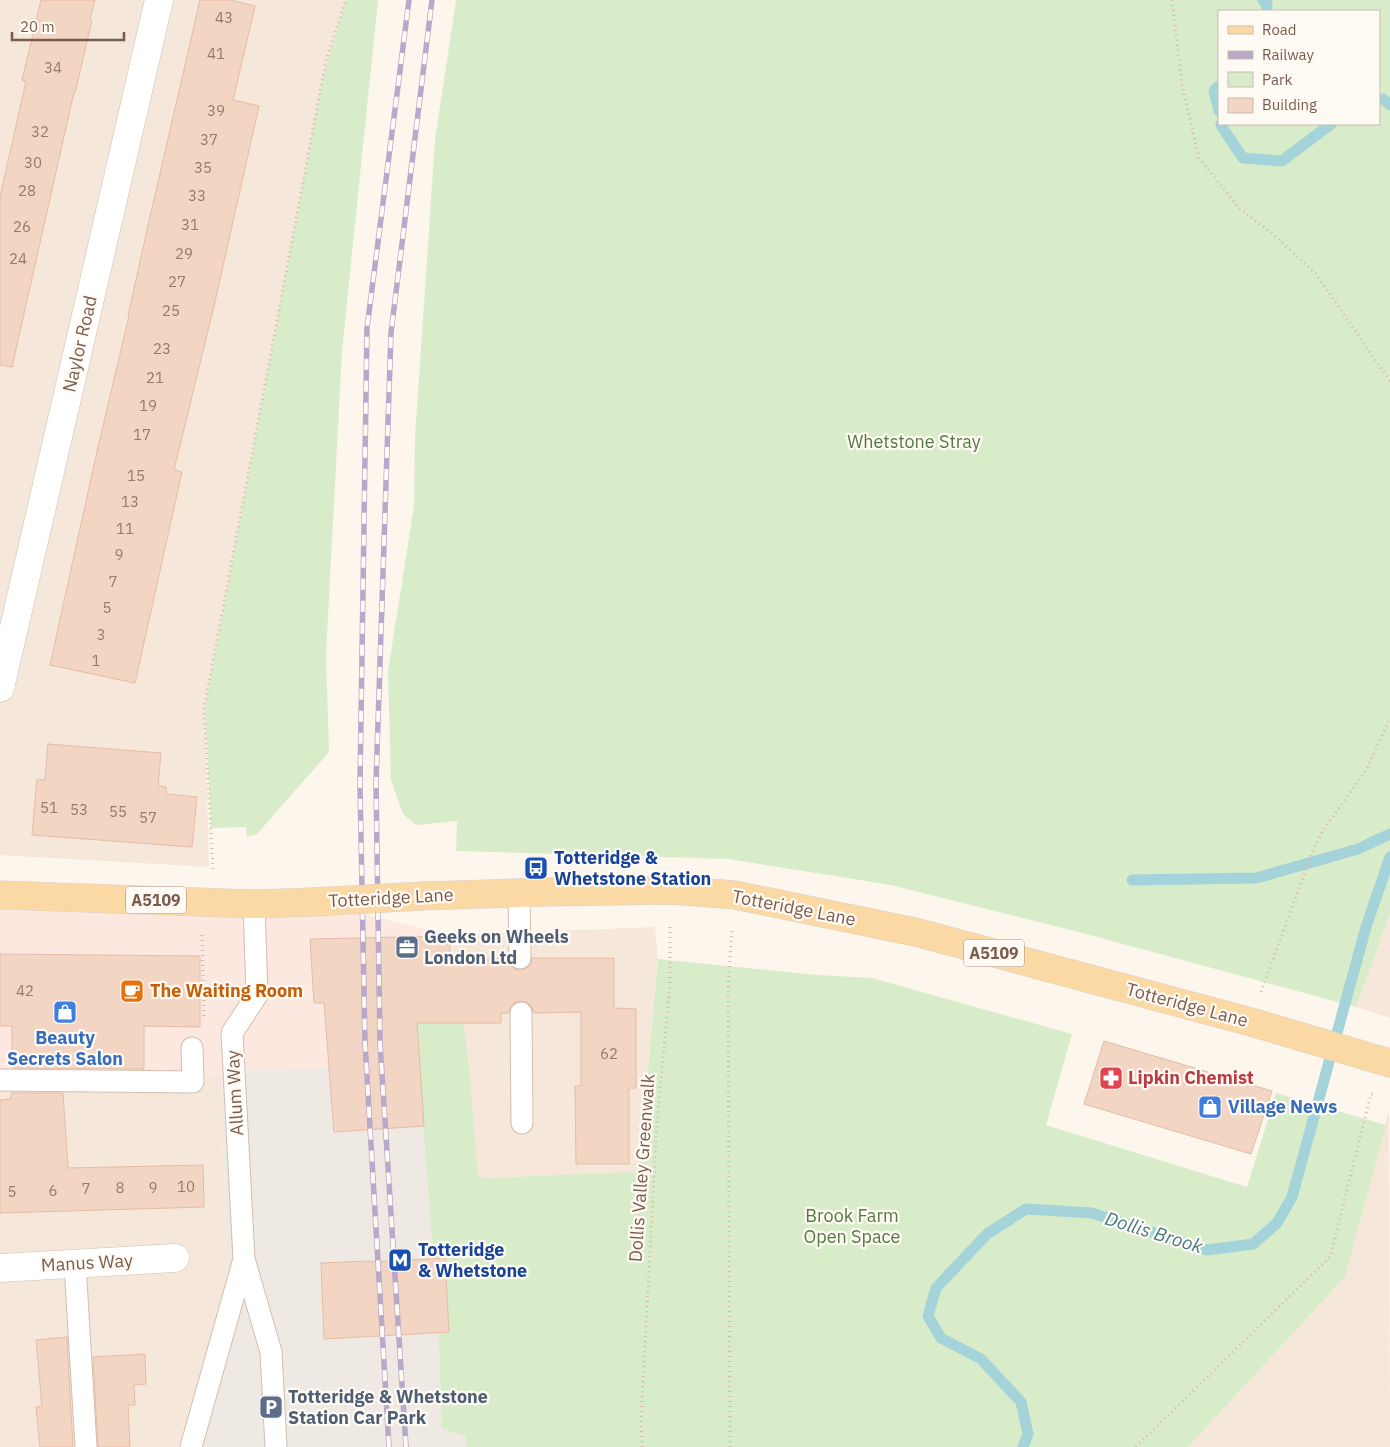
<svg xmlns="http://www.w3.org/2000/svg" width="1390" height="1447" font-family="'IBM Plex Sans',sans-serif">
<rect width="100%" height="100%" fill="#fdf6ec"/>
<path fill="#f5e8da" d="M0 0H349L205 707 209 867 0 855Z
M1390 914V1018L1356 1007Z
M655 927 658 959 639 1173 477 1178 469 1065 452 935Z
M221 1077 229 1311 189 1447H0V1080Z
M1389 1110 1390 1447H1188L1345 1277Z"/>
<path fill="#fde8e0" d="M0 895 311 902 452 935 469 1065 221 1071V1077H0Z"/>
<path fill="#efe9e4" d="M469 1065 490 1447H187L229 1309 221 1071Z"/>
<path fill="#d8ecc9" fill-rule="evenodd" d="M346 0H378L342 351 326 654 329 752 257 834 247 837 246 827 211 828 205 707 322 80Z
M456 0H1390V914L1356 1007 1075 931 891 885 728 859 456 851 457 821 416 825 403 814 391 780 388 671 414 506 415 437 435 140ZM1219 11H1379V124H1219Z
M658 959 817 975 872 978 1072 1034 1046 1125 1247 1187 1276 1093 1386 1125 1345 1277 1188 1447H467L466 1437 442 1428 439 1337 413 983H458L469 1065 478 1178 639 1172Z"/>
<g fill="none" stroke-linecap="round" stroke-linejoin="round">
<path stroke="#a5d3da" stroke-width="11" d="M1263 0 1267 4V11
M1219 86 1214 91 1219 111
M1379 100 1383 99 1390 105
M1221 124 1222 127 1243 158 1282 161 1331 124
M1132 880 1256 878 1358 849 1390 834
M1023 1447 1028 1434 1021 1402 981 1359 941 1338 928 1316 936 1288 987 1234 1026 1209 1092 1213 1207 1250 1253 1244 1277 1223 1292 1197 1366 927 1390 857"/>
</g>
<path fill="#f3d5c3" stroke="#e6bba3" d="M41 0H95L90 19 92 20 75 93 74 92 12 367 0 365V197L26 81 22 80Z
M200 0H230L255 6 233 100 259 106 214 306 174 470 182 472 135 683 50 665 98 447 129 316H128L149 221Z
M48 744 161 753 158 786 166 787V794L197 797 192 847 32 835 37 779 45 780Z
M450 936V959L508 958 510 965 514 969 520 970 527 968 531 964 532 958H614V1008L636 1009V1088H629V1164H576L575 1086H581V1012L534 1013 531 1006 527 1002 521 1001 514 1003 510 1007 509 1013H501V1023H417L424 1126 334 1132 324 1003H314L310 939Z
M0 954 200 956V1027L144 1026V1069L12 1068V1026H0Z
M1104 1041 1272 1091 1251 1154 1084 1104Z
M11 1093H63L68 1168 203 1165 204 1207 0 1213V1100L11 1099Z
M445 1258 449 1332 324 1339 321 1263 370 1261V1262Z
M67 1337 73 1447H40L36 1407 42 1406 36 1340Z
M145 1354 146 1384 134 1385 135 1405H128L130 1447H98L93 1357Z"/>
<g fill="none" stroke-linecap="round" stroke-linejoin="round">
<g stroke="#d1beb0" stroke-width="23">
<path id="service" d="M519 892 520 958
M254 904 257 995 232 1033 244 1259 271 1352 276 1447
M521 1013 522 1123
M0 1080 193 1082 192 1048
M75 1264 86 1447
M191 1447 244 1259"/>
</g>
<g stroke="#d1beb0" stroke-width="29">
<path id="minor" d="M0 688 159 0
M0 1268 175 1258"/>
</g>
<g stroke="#dad1cd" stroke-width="29">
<path id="primary" d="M0 895 254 904 311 902
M423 896 548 892 671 890 735 895 915 932 1251 1022 1390 1063"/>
</g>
<path stroke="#d9b8a5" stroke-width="3" stroke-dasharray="1 4" stroke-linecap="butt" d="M1172 0 1182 84 1199 158 1238 207 1275 236 1316 274 1390 381
M213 869 204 709 326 60 346 0
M202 935 204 1019
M1261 992 1315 845 1326 826 1366 770 1390 718
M642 1447 641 1418 657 1121 670 984V924
M730 1447 728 990 732 928
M1136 1447 1330 1257 1371 1094H1373"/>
<use href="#service" stroke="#fff" stroke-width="21"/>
<use href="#minor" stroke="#fff" stroke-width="28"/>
<use href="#primary" stroke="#fbd9a5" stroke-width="28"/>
<g stroke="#b9a8c9" stroke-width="5.5">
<path id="rail" d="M389 1447 365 1043 360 785 367 328 409 0
M406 1447 380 1043 376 783 391 333 432 0"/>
</g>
<use href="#rail" stroke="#fffaf3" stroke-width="4" stroke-dasharray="11" stroke-linecap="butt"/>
<g stroke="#dad1cd" stroke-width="29" stroke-linecap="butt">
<path id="primary-bridge" d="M311 902 423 896"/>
</g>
<use href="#primary-bridge" stroke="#fbd9a5" stroke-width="28"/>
</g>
<defs>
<g id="bus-square" transform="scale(1.25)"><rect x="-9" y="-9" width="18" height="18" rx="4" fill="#1a4fb4" stroke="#fffaf3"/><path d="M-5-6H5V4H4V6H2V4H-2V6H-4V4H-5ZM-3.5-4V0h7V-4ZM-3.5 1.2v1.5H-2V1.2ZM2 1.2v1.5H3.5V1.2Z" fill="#fff"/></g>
<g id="office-square" transform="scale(1.25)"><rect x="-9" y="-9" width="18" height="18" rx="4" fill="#5c6f8a" stroke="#fffaf3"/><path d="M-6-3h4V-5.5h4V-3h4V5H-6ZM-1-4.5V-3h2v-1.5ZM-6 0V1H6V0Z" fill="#fff"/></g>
<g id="cafe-square" transform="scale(1.25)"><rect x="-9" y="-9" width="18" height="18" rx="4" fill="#e8710a" stroke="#fffaf3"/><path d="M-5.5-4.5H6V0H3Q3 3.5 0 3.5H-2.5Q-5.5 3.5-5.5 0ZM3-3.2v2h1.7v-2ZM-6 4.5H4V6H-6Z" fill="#fff"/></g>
<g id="shop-square" transform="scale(1.25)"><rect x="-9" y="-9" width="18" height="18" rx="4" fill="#3f7fe0" stroke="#fffaf3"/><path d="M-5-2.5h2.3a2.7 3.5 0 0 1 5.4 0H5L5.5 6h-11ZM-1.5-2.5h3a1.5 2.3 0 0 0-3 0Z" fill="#fff"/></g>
<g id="pharmacy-square" transform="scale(1.25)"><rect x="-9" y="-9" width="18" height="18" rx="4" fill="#e0444e" stroke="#fffaf3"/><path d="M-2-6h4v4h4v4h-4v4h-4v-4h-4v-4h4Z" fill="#fff"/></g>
<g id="metro-square" transform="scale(1.25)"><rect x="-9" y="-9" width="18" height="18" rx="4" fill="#1a4fb4" stroke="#fffaf3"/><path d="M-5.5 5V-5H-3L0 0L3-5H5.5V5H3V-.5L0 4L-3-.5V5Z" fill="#fff"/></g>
<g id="parking-square" transform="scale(1.25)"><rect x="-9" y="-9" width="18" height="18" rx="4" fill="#5c6f8a" stroke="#fffaf3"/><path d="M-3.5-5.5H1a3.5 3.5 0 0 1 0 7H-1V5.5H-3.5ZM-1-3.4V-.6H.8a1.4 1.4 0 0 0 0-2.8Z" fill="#fff"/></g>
</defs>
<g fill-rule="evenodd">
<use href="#bus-square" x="536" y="868"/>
<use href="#office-square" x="407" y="947"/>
<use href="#cafe-square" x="132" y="991"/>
<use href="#shop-square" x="65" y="1012"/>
<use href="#pharmacy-square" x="1111" y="1078"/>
<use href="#shop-square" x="1210" y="1107"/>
<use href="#metro-square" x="400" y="1260"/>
<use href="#parking-square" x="271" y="1407"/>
</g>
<g text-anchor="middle" stroke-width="4.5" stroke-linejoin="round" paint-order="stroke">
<g font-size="15" fill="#987a6a">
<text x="224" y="23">43</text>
<text x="216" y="59">41</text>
<text x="53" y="73">34</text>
<text x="216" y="116">39</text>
<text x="40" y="137">32</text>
<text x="209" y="145">37</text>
<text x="33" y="168">30</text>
<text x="203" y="173">35</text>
<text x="27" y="196">28</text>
<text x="197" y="201">33</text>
<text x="190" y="230">31</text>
<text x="22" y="232">26</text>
<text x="184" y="259">29</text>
<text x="18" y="264">24</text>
<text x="177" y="287">27</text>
<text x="171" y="316">25</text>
<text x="162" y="354">23</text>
<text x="155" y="383">21</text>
<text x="148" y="411">19</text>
<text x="142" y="440">17</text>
<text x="136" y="481">15</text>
<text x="130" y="507">13</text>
<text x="125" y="534">11</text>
<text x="119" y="560">9</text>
<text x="113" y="587">7</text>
<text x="107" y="613">5</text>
<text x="101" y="640">3</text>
<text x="96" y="666">1</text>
<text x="49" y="813">51</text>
<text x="79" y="815">53</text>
<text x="118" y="817">55</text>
<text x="148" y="823">57</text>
<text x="25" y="996">42</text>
<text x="609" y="1059">62</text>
<text x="186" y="1192">10</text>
<text x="120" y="1193">8</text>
<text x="153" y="1193">9</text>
<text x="86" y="1194">7</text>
<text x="53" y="1196">6</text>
<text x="12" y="1197">5</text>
</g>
<g fill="#fffaf3" stroke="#a28b7f" stroke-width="1">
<rect x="126" y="886.5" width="60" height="27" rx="4"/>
<rect x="964" y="939.5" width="60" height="27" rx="4"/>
</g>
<g font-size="16" font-weight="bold" fill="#7a5c4d">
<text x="156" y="906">A5109</text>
<text x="994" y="959">A5109</text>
</g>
<g font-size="18" fill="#7a5c4d" stroke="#fffaf3">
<text transform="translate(80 344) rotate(-77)" y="6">Naylor Road</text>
<text transform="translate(391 898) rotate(-3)" y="6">Totteridge Lane</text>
<text transform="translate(794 908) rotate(11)" y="6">Totteridge Lane</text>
<text transform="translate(1187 1005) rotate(15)" y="6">Totteridge Lane</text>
<text transform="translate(235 1093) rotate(-93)" y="6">Allum Way</text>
<text transform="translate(642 1168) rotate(-86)" y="6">Dollis Valley Greenwalk</text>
<text transform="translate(87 1263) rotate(-3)" y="6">Manus Way</text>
</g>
<g font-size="18" fill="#537a41" stroke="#fffaf3">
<text x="914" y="448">Whetstone Stray</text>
<text x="852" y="1222">Brook Farm<tspan x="852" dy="21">Open Space</tspan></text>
</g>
<g font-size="18" font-weight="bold" fill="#164399" stroke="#fffaf3" text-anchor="start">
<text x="554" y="864">Totteridge &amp;<tspan x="554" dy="21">Whetstone Station</tspan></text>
<text x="418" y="1256">Totteridge<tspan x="418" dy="21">&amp; Whetstone</tspan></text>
</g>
<g font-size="18" font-weight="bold" fill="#4e5e75" stroke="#fffaf3" text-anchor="start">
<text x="424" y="943">Geeks on Wheels<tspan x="424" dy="21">London Ltd</tspan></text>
<text x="288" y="1403">Totteridge &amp; Whetstone<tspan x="288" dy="21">Station Car Park</tspan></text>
</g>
<g font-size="18" font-weight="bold" fill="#c56008" stroke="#fffaf3" text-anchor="start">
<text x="150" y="997">The Waiting Room</text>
</g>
<g font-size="18" font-weight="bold" fill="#366cbe" stroke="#fffaf3">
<text x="65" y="1044">Beauty<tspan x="65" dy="21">Secrets Salon</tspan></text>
<text x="1228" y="1113" text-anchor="start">Village News</text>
</g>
<g font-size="18" font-weight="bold" fill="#be3a42" stroke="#fffaf3" text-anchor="start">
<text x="1128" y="1084">Lipkin Chemist</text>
</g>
<g font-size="19" font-style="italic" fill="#437c86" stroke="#fffaf3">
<text transform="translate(1154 1232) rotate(17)" y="7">Dollis Brook</text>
</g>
</g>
<rect x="1218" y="10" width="162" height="115" fill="#fffaf3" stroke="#cabbb1"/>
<rect x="1228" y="26" width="25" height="8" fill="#fbd9a5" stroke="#cabbb1"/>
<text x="1262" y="35" font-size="15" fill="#7a5c4d">Road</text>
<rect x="1228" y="51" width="25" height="8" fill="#b9a8c9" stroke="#cabbb1"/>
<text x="1262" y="60" font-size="15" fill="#7a5c4d">Railway</text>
<rect x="1228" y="72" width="25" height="15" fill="#d8ecc9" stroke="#cabbb1"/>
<text x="1262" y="85" font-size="15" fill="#7a5c4d">Park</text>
<rect x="1228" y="98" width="25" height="15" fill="#f3d5c3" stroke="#cabbb1"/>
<text x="1262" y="110" font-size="15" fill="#7a5c4d">Building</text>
<path d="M12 32v8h112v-8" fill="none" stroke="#7a5c4d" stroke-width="2.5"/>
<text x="20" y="32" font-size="15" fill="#7a5c4d" stroke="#fffaf3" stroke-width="4" paint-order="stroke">20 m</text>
</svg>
